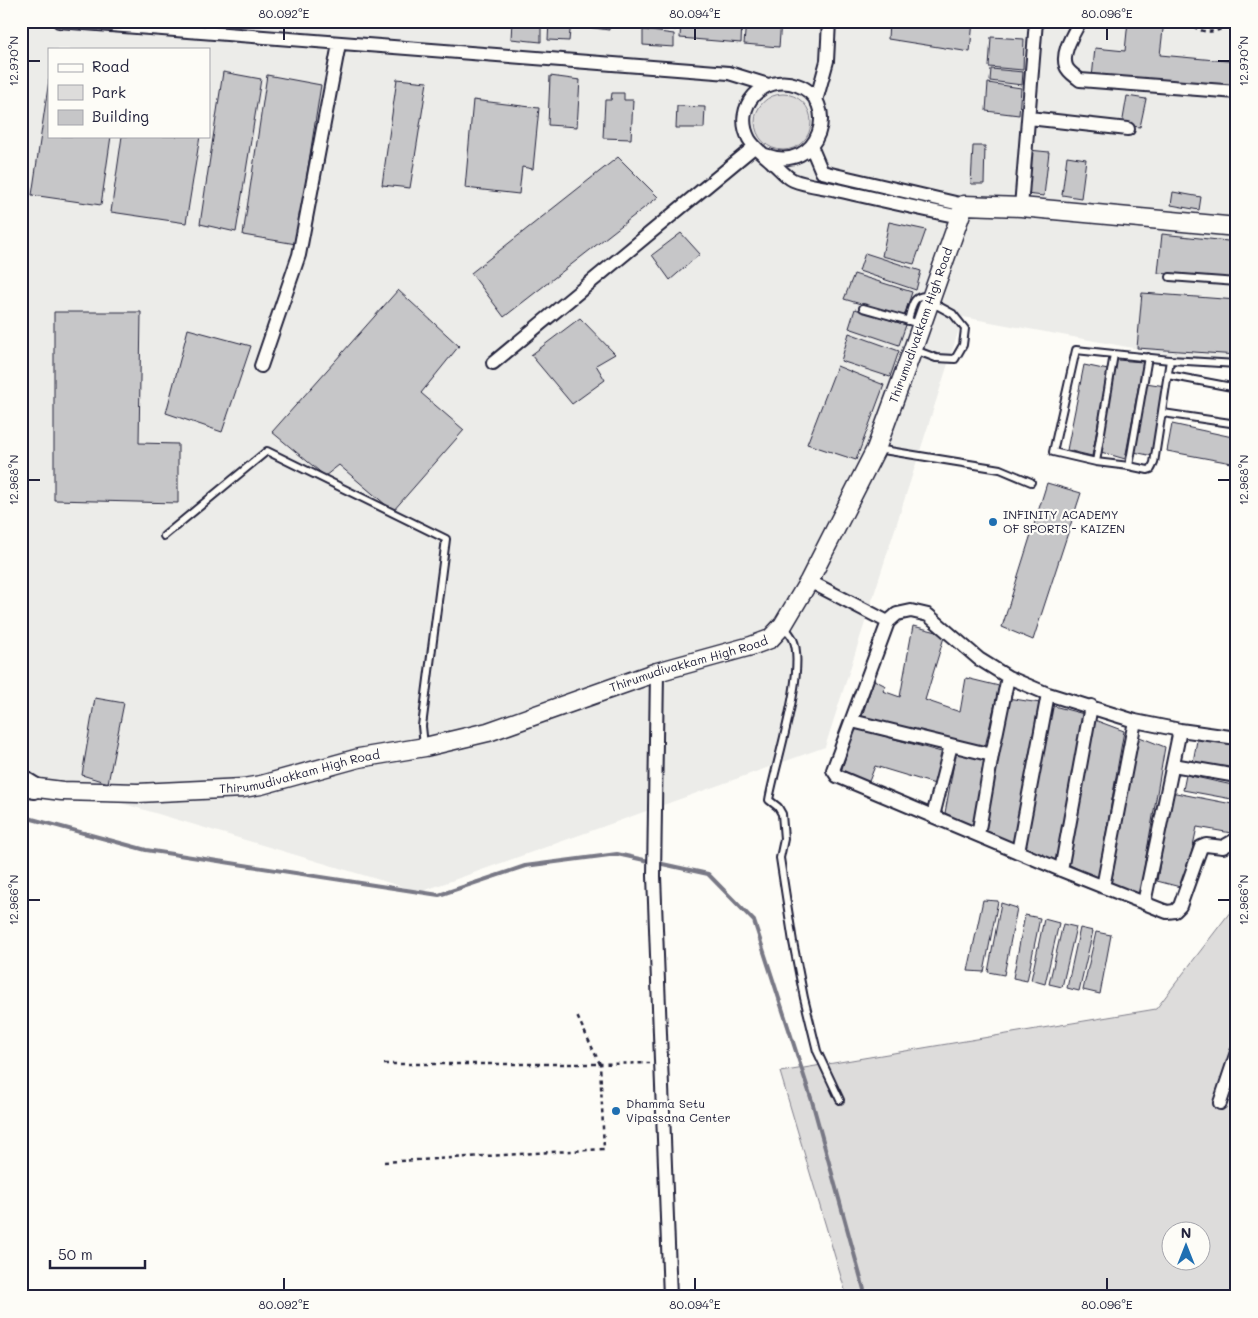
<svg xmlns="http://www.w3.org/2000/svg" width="1258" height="1318" font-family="Mali,sans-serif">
<rect width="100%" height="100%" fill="#fdfcf7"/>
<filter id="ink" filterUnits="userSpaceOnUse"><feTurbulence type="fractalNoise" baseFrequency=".02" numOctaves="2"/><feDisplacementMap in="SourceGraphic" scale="10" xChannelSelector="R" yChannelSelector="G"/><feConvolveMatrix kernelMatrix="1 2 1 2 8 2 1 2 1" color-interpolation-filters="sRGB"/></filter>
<g filter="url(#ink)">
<path fill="#ecece9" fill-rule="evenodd" d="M21 21H1237V367L963 317 825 747 420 892 21 773ZM49 49H209V136H49Z"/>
<path fill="#dddcdb" stroke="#807f8b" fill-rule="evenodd" d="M755 122a28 28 0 1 1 56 0a28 28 0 1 1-56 0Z
M1237 903V1297H847L780 1072 1156 1009ZM1170 1230H1200V1260H1170Z"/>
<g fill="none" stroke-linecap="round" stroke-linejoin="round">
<path stroke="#787885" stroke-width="4" d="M21 816 146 850 439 895 525 866 617 854 708 874 754 921 812 1101 866 1297"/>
</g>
<path fill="#c6c6c8" stroke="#22223b" d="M283 21H315V24Z
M318 21H343V25L318 24Z
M384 21H475L474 25Z
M512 21 541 24V42L511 39Z
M549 21H571L569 41 548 40Z
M579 21H609V30L579 26Z
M618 21H676V30Z
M681 21H742L741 43 680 38Z
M746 21H781L779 47 744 44Z
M889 21H973L970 52 888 39Z
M1128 21H1164L1160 55 1237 62V90L1092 78 1095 48 1125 51Z
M643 30 674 34V47L643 45Z
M991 37 1024 39 1023 70 989 67Z
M991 69 1023 72 1022 85 990 81Z
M223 72 261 79 236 232 200 224Z
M267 75 321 85 296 244 243 235Z
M550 76 580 80 577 127 548 125Z
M397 79 427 82 410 188 382 185Z
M49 80V136H111L101 205 32 195Z
M988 83 1021 88 1019 115 986 111Z
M612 93H624V100H633L631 139 603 138 605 100H611Z
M1127 96 1146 99 1140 127 1122 125Z
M473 100 539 108 533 169 522 167 519 194 465 188Z
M677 106 705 107 704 128H676Z
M122 136H200L186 223 111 212Z
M973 146H985L984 184H971Z
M1029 150 1049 152 1044 196 1026 194Z
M1067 156 1086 159 1081 198 1062 195Z
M618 157 658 197 504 317 471 273Z
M1173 192 1201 197 1199 210 1171 205Z
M889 222 926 230 914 264 882 256Z
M681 233 700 254 670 280 652 255Z
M1162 234 1237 242V280L1158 273Z
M865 253 921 271 916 290 859 271Z
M854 274 912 292 904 317 844 299Z
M398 290 459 346 421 393 464 430 393 511 339 465 325 476 272 432Z
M1142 293 1237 300V355L1137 348Z
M855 309 906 325 899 345 849 328Z
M54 312H141L139 443 178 444V503L54 500Z
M580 318 615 354 596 365 605 380 572 404 531 355Z
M188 329 251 346 222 432 166 413Z
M849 333 899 351 890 377 841 361Z
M1117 360 1143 362 1125 459 1101 452Z
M1084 365 1108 370 1092 456 1067 450Z
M837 366 884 385 856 460 807 444Z
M1146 383 1165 386 1153 456 1134 452Z
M1172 424 1237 438V464L1167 451Z
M1047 483 1081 493 1033 640 1002 627Z
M913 626 945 634 925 700 960 712 966 678 999 686 985 747 861 719 874 680 886 686 883 691 900 697Z
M95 698 124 703 108 783 82 775Z
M1007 698 1040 703 1016 844 985 833Z
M1050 705 1084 714 1057 863 1025 849Z
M1092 719 1124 731 1098 879 1068 864Z
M855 728 945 753 935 784 875 766 868 784 840 775Z
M1198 735 1237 744V771L1193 762Z
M1137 736 1165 747 1139 897 1111 884Z
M956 752 987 761 974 828 945 813Z
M1186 775 1237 786V800L1183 790Z
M1171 792 1237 805V834L1197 827 1184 888 1157 881Z
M983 900 998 901 984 972 968 971Z
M1001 903 1017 908 1004 975 988 972Z
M1025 915 1040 918 1027 981 1013 978Z
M1044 919 1059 923 1045 984 1031 980Z
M1063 924 1076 927 1062 987 1049 984Z
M1080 928 1093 931 1079 991 1067 988Z
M1096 932 1111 935 1100 994 1083 990Z"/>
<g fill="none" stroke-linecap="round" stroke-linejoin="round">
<g stroke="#22223b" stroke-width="10">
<path id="lane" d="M1170 277 1237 282
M863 308 920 324
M908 321C912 306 912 293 931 297
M915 350 936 358 955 359 963 345 965 329 953 314 931 302
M1170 360 1154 463 1151 469 1148 470 1129 466 1096 462 1053 452 1076 350 1170 360 1237 364
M1168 375 1237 388
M1163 413 1237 424
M877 449 1000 469 1031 482
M1096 462 1114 354
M1129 466 1148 357
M164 536 267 451 446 539 422 726 424 746
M784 626C787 630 791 635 793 639 807 669 775 765 769 800L778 807 782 814 784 839 780 858 793 942 804 998 817 1051 840 1100"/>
</g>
<g stroke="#22223b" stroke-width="16">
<path id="street" d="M59 21 729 73 768 85
M1080 21C1074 33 1061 52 1066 66 1068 72 1075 76 1080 80L1237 92
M816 101 827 61 829 21
M1029 118 1128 129
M811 146 822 172 964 205
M765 155C821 175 841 100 797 85 763 73 732 107 749 139 755 149 765 155 773 163 779 168 786 177 793 180 807 186 827 187 841 191 881 200 920 209 960 217
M1021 207 1036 21
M493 363 754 147
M261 366 299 255 339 44
M809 581 888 622
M657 672 654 876 670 1297
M852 721 992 755
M1180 730 1144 903 1061 870 837 776 833 770 888 622 897 614 911 611 928 615 979 659 1008 677 1048 694 1135 721 1180 730 1237 738
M1173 765 1237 776
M933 816 951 745
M978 835 992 755 1008 677
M1018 852 1048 694
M1061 870 1091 706
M1103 887 1135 721
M1144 903 1167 912 1175 911 1180 906 1201 847 1206 845 1223 847 1237 839
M1220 1103 1237 1052"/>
</g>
<g stroke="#22223b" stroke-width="21">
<g id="secondary">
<path id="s1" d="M22 786 62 791 138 793 243 788 261 785 359 758 425 747 488 732 657 672 751 646 770 639 783 625 809 581 876 449 913 349 964 205 1021 207 1237 227"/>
</g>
</g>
<g stroke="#22223b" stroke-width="24">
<path id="primary" d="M21 780 34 788"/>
</g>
<path stroke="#22223b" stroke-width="2.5" stroke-dasharray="4 4" stroke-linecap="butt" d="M1188 21C1201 37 1221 33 1233 21
M384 1064H600L577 1016
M384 1162 604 1149 600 1064 650 1063"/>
<use href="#lane" stroke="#fdfcf7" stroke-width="6"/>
<use href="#street" stroke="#fdfcf7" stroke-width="12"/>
<use href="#secondary" stroke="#fdfcf7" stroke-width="18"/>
<use href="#primary" stroke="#fdfcf7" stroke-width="20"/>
</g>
</g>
<path fill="none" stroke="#22223b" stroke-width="2" d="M284 28V40M695 28V40M1107 28V40M28 61H40M1218 61H1230M28 480H40M1218 480H1230M28 900H40M1218 900H1230M284 1278V1290M695 1278V1290M1107 1278V1290"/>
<g fill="#1f6fb2" stroke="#fdfcf7" stroke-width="2">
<circle cx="993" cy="522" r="5"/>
<circle cx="616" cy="1111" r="5"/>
</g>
<g text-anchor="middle" stroke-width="4.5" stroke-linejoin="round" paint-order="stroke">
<g font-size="12" fill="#22223b" stroke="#fdfcf7">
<text dy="4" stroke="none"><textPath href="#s1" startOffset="1120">Thirumudivakkam High Road</textPath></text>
<text dy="4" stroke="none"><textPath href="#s1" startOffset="685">Thirumudivakkam High Road</textPath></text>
<text dy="4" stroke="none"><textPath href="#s1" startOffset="280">Thirumudivakkam High Road</textPath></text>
</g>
<g font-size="12" fill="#22223b" stroke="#fdfcf7" text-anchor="start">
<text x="1003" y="519">INFINITY ACADEMY<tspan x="1003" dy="14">OF SPORTS - KAIZEN</tspan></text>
<text x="626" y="1108">Dhamma Setu<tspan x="626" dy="14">Vipassana Center</tspan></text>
</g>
</g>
<rect width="1258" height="1318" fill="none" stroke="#fdfcf7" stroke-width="55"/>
<rect x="48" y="48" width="162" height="90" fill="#fdfcf7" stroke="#a5a5ac"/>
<rect x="58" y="64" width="25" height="8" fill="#fdfcf7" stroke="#a5a5ac"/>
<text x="92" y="72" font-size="15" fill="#22223b">Road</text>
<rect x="58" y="85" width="25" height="15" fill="#dddcdb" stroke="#a5a5ac"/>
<text x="92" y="98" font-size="15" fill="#22223b">Park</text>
<rect x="58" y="110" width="25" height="15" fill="#c6c6c8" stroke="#a5a5ac"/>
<text x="92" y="122" font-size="15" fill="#22223b">Building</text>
<g transform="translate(1186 1246)"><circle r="24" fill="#fdfcf7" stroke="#a5a5ac"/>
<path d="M0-4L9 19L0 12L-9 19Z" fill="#1f6fb2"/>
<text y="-8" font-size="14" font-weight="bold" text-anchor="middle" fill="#22223b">N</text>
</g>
<path d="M50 1260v8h95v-8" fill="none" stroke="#22223b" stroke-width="2.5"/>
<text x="58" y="1260" font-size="15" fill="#22223b" stroke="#fdfcf7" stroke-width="4" paint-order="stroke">50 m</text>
<rect x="28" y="28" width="1202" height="1262" fill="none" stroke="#22223b" stroke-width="2"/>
<g font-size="12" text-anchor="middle" fill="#22223b">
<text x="284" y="18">80.092°E</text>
<text x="695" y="18">80.094°E</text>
<text x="1107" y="18">80.096°E</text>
<text transform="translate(14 61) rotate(-90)" y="4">12.970°N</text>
<text transform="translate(1244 61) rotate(-90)" y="4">12.970°N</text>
<text transform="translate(14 480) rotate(-90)" y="4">12.968°N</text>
<text transform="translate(1244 480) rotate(-90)" y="4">12.968°N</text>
<text transform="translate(14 900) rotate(-90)" y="4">12.966°N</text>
<text transform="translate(1244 900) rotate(-90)" y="4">12.966°N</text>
<text x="284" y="1309">80.092°E</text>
<text x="695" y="1309">80.094°E</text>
<text x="1107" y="1309">80.096°E</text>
</g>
</svg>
